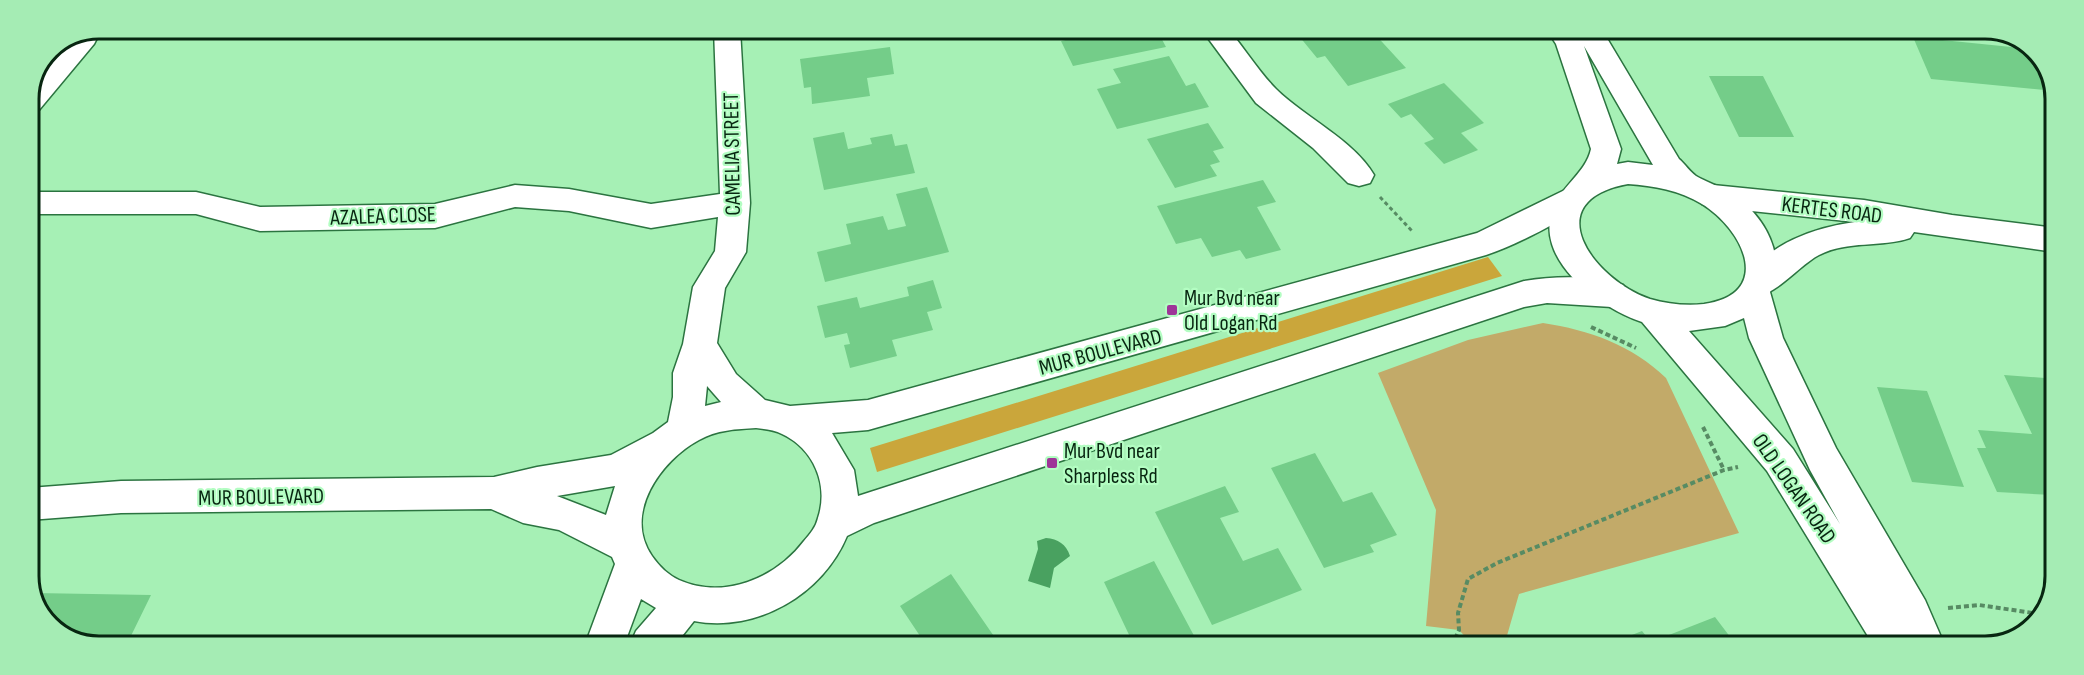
<svg xmlns="http://www.w3.org/2000/svg" width="2084" height="675" font-family="'Sofia Sans Condensed',sans-serif">
<rect width="100%" height="100%" fill="#a6f0b5"/>
<path fill="#c2aa69" d="M1543 323C1589 330 1632 345 1666 378L1739 533 1519 594 1504 646H1474L1459 630 1426 626 1436 510 1378 373 1468 340Z"/>
<path fill="#caa63b" d="M1488 257 1502 276 877 472 870 448Z"/>
<path fill="#49a160" d="M1046 538C1058 539 1066 544 1070 556L1054 568 1050 588 1028 581 1038 549 1037 541Z"/>
<path fill="#74cd89" d="M1110 30H1157L1166 47 1073 66 1061 41Z
M1319 30H1332L1341 40 1372 31 1406 68 1348 86 1325 56 1317 58 1299 36Z
M1913 37 2031 49 2039 55 2054 91 1931 79Z
M890 47 894 74 867 78 870 96 812 104 811 87 804 88 800 59Z
M1169 56 1186 86 1195 83 1209 107 1117 129 1097 89 1121 83 1113 69Z
M1709 76H1763L1794 137H1739Z
M1444 83 1484 123 1461 133 1478 150 1444 164 1424 143 1434 139 1411 114 1401 118 1388 104Z
M1208 123 1224 148 1213 151 1220 162 1210 165 1217 176 1175 188 1147 139Z
M844 132 848 149 872 144 870 138 892 134 895 146 907 144 915 173 824 190 813 138Z
M1263 180 1276 202 1257 207 1281 250 1246 259 1240 250 1212 257 1201 238 1176 244 1157 206Z
M927 187 949 252 825 282 817 252 851 244 846 224 883 216 888 230 906 226 896 194Z
M933 280 942 308 927 312 933 330 892 340 897 356 850 368 844 345 850 344 847 333 825 338 817 306 857 297 860 308 909 296 907 287Z
M2004 375 2045 378 2054 394 2053 495 1997 492 1977 448H1986L1978 430 2032 434Z
M1877 387 1927 391 1964 487 1912 482Z
M1315 453 1343 502 1372 492 1397 535 1370 545 1374 552 1324 568 1271 468Z
M1225 486 1239 512 1220 518 1243 561 1278 548 1302 590 1212 625 1155 512Z
M1154 561 1199 645H1116L1131 639 1104 582Z
M951 574 1000 645H926L900 606Z
M34 593 151 595 127 644H80L46 622Z
M1715 617 1737 646H1604L1642 631 1651 642Z"/>
<g fill="none" stroke-linecap="round" stroke-linejoin="round">
<g stroke="#2b7440" stroke-width="3">
<path id="minor" d="M714 29H740L750 203 746 252 725 288 717 343 736 374 765 400 790 406 868 400 1477 233 1573 186 1584 189 1588 197C1577 216 1509 248 1486 255L868 430 832 433 854 470 858 496 1524 281C1555 276 1593 275 1623 285L1628 294 1623 303 1612 307 1547 303 1524 307 874 523 847 536C823 594 757 633 694 621L675 645H630L636 631 656 608 641 599 624 645H585L615 564 612 557 559 530 523 523 491 509 121 513 29 520V488L121 481 494 477 537 467 611 455 653 433 668 422 673 397V373L683 344 693 287 715 251 718 217 651 228 569 211 515 207 435 228 260 231 196 214H29V192H196L260 207 435 204 515 185 569 189 651 204 720 194ZM707 386 721 402 705 406ZM756 428C765 429 775 430 782 434 814 449 829 485 818 518 816 527 810 534 804 541 776 578 724 600 679 580 668 575 659 566 652 556 623 514 660 461 699 440 716 430 737 429 756 428ZM615 486 606 515 557 496Z
M1202 30H1229C1245 49 1259 72 1276 89 1304 117 1354 140 1374 175L1370 183 1359 186 1348 183 1313 148 1256 103Z
M94 32 97 38 94 44 39 110 29 113C28 77 58 38 94 32Z
M1713 185 1864 200 1952 215 2055 228V252L1914 232 1910 238C1881 248 1848 240 1819 255 1803 263 1777 292 1763 294 1759 295 1754 292 1750 291L1745 282C1765 244 1816 227 1855 222L1713 207 1702 204 1698 196 1702 188Z"/>
</g>
<g stroke="#2b7440" stroke-width="3">
<path id="major" d="M1547 30H1602L1679 159C1685 164 1690 172 1696 176 1708 183 1722 187 1734 195 1765 217 1787 256 1770 292L1783 338 1836 448 1925 600 1945 646H1874L1767 471 1642 322C1600 308 1531 259 1554 206 1563 185 1586 172 1591 149L1556 44ZM1584 46 1653 165 1628 162 1617 164 1621 149ZM1628 184C1654 186 1679 190 1702 204 1744 230 1774 294 1704 304 1687 306 1667 304 1650 299 1594 280 1535 201 1628 184ZM1744 318 1749 338 1810 470 1840 524 1793 449 1689 331 1725 326Z"/>
</g>
<path stroke="#578b63" stroke-width="3" stroke-dasharray="4 3" stroke-linecap="butt" d="M1380 197 1412 231"/>
<path stroke="#578b63" stroke-width="4" stroke-dasharray="5 3" stroke-linecap="butt" d="M1591 327 1636 348
M1703 427 1724 470
M1948 608 1979 605 2040 614
M1452 646 1459 630 1458 613 1468 579 1497 563 1724 470 1738 467"/>
<use href="#minor" fill="#fff" fill-rule="evenodd"/>
<use href="#major" fill="#fff" fill-rule="evenodd"/>
</g>
<g fill="#9e3598" stroke="#b3fdc2" stroke-width="2">
<rect x="1166" y="304" width="12" height="12" rx="3"/>
<rect x="1046" y="457" width="12" height="12" rx="3"/>
</g>
<g text-anchor="middle" stroke-width="4.5" stroke-linejoin="round" paint-order="stroke">
<g font-size="22" fill="#082611" stroke="#b3fdc2">
<text transform="translate(731 154) rotate(-91)" y="8">CAMELIA STREET</text>
<text transform="translate(1832 209) rotate(7)" y="8">KERTES ROAD</text>
<text transform="translate(383 215) rotate(-2)" y="8">AZALEA CLOSE</text>
<text transform="translate(1100 351) rotate(-15)" y="8">MUR BOULEVARD</text>
<text transform="translate(1795 488) rotate(55)" y="8">OLD LOGAN ROAD</text>
<text transform="translate(261 496) rotate(-1)" y="8">MUR BOULEVARD</text>
</g>
<g font-size="22" fill="#082611" stroke="#b3fdc2" text-anchor="start">
<text x="1184" y="305">Mur Bvd near<tspan x="1184" dy="25">Old Logan Rd</tspan></text>
<text x="1064" y="458">Mur Bvd near<tspan x="1064" dy="25">Sharpless Rd</tspan></text>
</g>
</g>
<path d="M0 0H2084V675H0ZM99 39H1985A60 60 0 0 1 2045 99V576A60 60 0 0 1 1985 636H99A60 60 0 0 1 39 576V99A60 60 0 0 1 99 39Z" fill="#a5ecb4" fill-rule="evenodd"/>
<path fill="none" stroke="#082611" stroke-width="3" d="M99 39H1985A60 60 0 0 1 2045 99V576A60 60 0 0 1 1985 636H99A60 60 0 0 1 39 576V99A60 60 0 0 1 99 39Z"/>
</svg>
